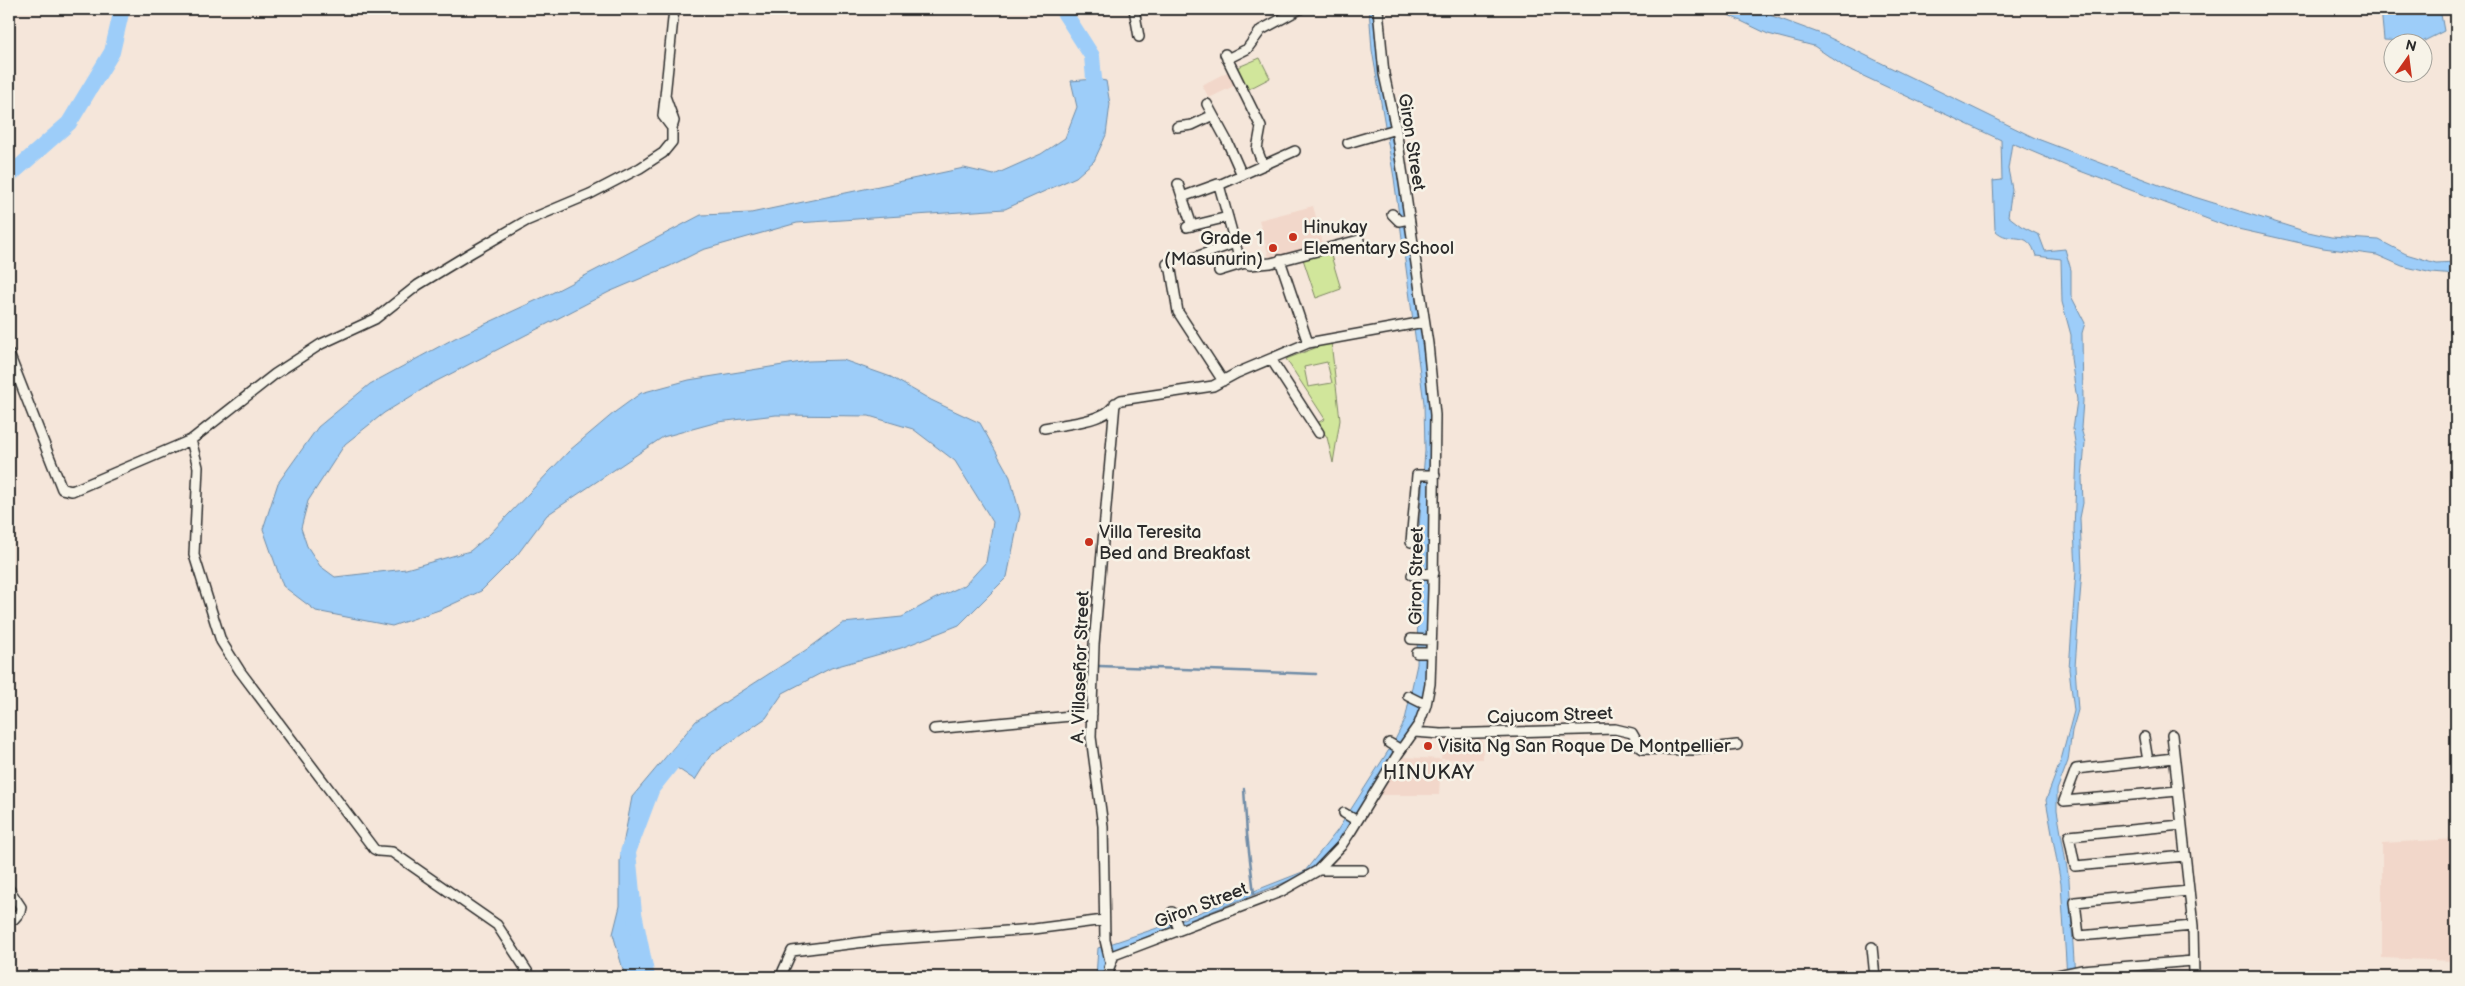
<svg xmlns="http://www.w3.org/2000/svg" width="2465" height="986" font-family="'Balsamiq Sans',sans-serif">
<rect width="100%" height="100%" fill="#f5e6da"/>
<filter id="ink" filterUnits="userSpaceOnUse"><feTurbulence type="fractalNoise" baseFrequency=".02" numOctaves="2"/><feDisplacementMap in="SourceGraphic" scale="10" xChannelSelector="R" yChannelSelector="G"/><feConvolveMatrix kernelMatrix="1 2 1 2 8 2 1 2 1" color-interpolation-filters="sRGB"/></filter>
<g filter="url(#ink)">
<path fill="#f2d7ca" d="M1229 71 1236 85 1209 98 1202 85Z
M1313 206 1324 247 1270 261 1259 220Z
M1443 737 1482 738 1483 759H1441L1439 795H1376L1402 757 1441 759Z
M2456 839V947L2454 961 2382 958V843Z"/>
<path fill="#d1e69b" stroke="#7e8863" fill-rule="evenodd" d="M1260 58 1270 78 1247 90 1236 68Z
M1329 249 1341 289 1316 298 1302 256Z
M1331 342 1340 420 1333 463 1327 437 1317 423 1325 419 1286 359ZM1327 362 1332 383 1308 387 1304 367Z"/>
<path fill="#9dcdf9" stroke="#6f8ca7" d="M1369 9H1373L1377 54 1400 187 1430 400 1433 445 1427 688 1419 716 1348 830 1311 872 1114 950 1107 955 1105 977H1096L1098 948 1178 921 1305 871 1337 831 1394 742 1405 720 1417 664 1419 529 1425 451 1424 403 1394 178 1372 50Z
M1716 9H1753L1824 35 2035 138 2175 191 2304 231 2331 237 2379 240 2406 254 2436 263 2456 262V275L2432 273 2402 266 2377 255 2323 248 2229 227 2064 165 2012 143 2008 169 2012 189 2008 216 2021 226 2039 235 2045 251 2065 249 2071 270V296L2085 323 2082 333 2083 401 2081 428 2085 443 2082 478 2083 503 2080 518 2082 569 2075 667 2078 710 2072 731 2068 761 2057 790V810L2069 880 2075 977H2067L2061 884 2046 800 2061 760 2074 711 2069 669 2076 571 2074 530 2077 455 2073 429 2077 400 2071 358V335L2062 302 2061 259 2036 256C2028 227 2010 246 1995 230L1993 181 2002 180 2001 140 1846 68 1814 46 1768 34Z
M2381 9H2440L2444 31 2422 42 2384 40Z
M1094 79 1106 81 1110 104 1106 135 1094 161 1076 177 1005 209 797 223 702 250 670 266 609 292 431 384 384 413 345 444 308 501 301 528 307 546 320 566 335 577 406 569 470 551 489 535 570 450 615 412 641 393 689 380 808 361 843 360 891 377 931 400 980 423 1010 477 1020 514 1007 577 959 625 901 648 831 668 783 693 766 718 710 756 695 780 671 764 652 788 628 852 634 913 647 977H625L613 934 620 906V861L632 797 696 721 812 646 843 623 902 617 934 599 965 585 986 562 993 522 955 461 913 429 869 416 776 415 718 422 663 437 547 515 517 555 481 591 442 609 392 626 316 611 283 586 263 529 278 483 318 427 370 384 455 338 550 294 701 215 751 213 964 168 994 175 1041 154 1065 138 1077 107 1071 81Z"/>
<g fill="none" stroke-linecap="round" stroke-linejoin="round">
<path stroke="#6f8ca7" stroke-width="2.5" d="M1099 666 1316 674
M1244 789 1247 834 1254 894"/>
<path stroke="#9dcdf9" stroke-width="16" d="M1062 9 1092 56 1096 102
M9 176 69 123 112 52 122 9
M647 977 634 913 628 852 652 788 683 749"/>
<g stroke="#2b2b2b" stroke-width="12">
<path id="minor" d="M1134 9 1139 37
M1225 54 1261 127 1257 149 1263 165
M1227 59 1247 49 1261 30 1300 9
M665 98 663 116 672 128
M1207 104 1227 141 1242 175
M1177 127 1192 125 1213 115
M1348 143 1396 129
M1295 151 1219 185 1240 261 1250 265 1271 263 1359 240
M1178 184 1192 226
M1182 197 1218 184
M1392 214 1399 221 1409 219
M1187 227 1228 217
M1193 258 1235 243
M1280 260 1308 343
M1167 264 1171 270 1178 312 1223 381
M1219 271 1245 263
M9 354 62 489 72 491 191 440 275 374 321 344 375 319 418 285 469 254 526 221 590 194 640 168 663 153 672 142V128L674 121 665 96 674 9
M1271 359 1319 433
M1044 428C1064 424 1088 423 1106 413 1112 409 1115 403 1121 400L1213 386 1237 373 1308 343 1424 322
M191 440 198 467 194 555 221 641 240 671 374 849 378 851 392 852 497 925 531 977
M1411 542 1417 475H1435
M1412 575 1434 573
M1411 639 1431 640
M1417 653H1430
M1408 696 1426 705
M934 729 1092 714
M1414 732 1441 734 1615 729 1632 733 1640 747 1643 749 1694 750 1737 745
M2172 735 2193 926 2194 977
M2144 737 2148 761
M1389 743 1401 750
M2174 758 2076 769 2064 801 2178 791
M1344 813 1357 821
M2181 825 2069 836 2075 866 2185 856
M1319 870H1363
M9 889 21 907 20 912 14 919 9 920
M2189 891 2075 902 2079 936 2193 926
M1172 912 1179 929
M1872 947 1875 977
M1110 961 1105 940 1103 826 1091 737 1094 645 1115 403
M783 971 792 951 881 940 1034 929 1104 920
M1109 977V968L1114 955 1280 892 1317 871 1341 846 1351 831 1398 754 1419 724 1426 705 1430 684 1433 589 1435 415 1428 344 1396 129 1384 74 1378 9
M2048 977 2082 970
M2082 977V970L2193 961"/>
</g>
<use href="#minor" stroke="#f7f3e8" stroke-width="9"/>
</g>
</g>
<g fill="#c8321e" stroke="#f7f3e8" stroke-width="2">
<circle cx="1293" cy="237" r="5"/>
<circle cx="1273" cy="248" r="5"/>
<circle cx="1089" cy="542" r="5"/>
<circle cx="1428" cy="746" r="5"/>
</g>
<g text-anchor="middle" stroke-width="5" stroke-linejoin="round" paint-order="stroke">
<g font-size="18" fill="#2b2b2b" stroke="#f7f3e8">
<text transform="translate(1412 142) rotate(81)" y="6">Giron Street</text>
<text transform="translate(1416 576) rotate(-89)" y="6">Giron Street</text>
<text transform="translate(1080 667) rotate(-88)" y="6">A. Villaseñor Street</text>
<text transform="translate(1550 715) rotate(-2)" y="6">Cajucom Street</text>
<text transform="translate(1201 905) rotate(-21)" y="6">Giron Street</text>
</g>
<g font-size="18" fill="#2b2b2b" stroke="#f7f3e8" text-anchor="start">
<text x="1303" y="233">Hinukay<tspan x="1303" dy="21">Elementary School</tspan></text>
<text x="1263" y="244" text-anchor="end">Grade 1<tspan x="1263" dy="21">(Masunurin)</tspan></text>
<text x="1099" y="538">Villa Teresita<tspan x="1099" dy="21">Bed and Breakfast</tspan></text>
<text x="1438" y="752">Visita Ng San Roque De Montpellier</text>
</g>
<g font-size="20" letter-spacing="1" fill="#2b2b2b" stroke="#f7f3e8">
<text x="1429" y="779">HINUKAY</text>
</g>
</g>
<rect width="2465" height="986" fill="none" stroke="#f7f3e8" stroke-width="30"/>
<rect x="15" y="15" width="2435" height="956" fill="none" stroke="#2b2b2b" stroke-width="2" filter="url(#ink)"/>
<g transform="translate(2408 58) rotate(14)"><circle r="24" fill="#f7f3e8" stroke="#a5a39c"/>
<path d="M0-4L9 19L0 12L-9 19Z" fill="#c8321e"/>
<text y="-8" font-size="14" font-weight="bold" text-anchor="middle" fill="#2b2b2b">N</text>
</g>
</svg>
